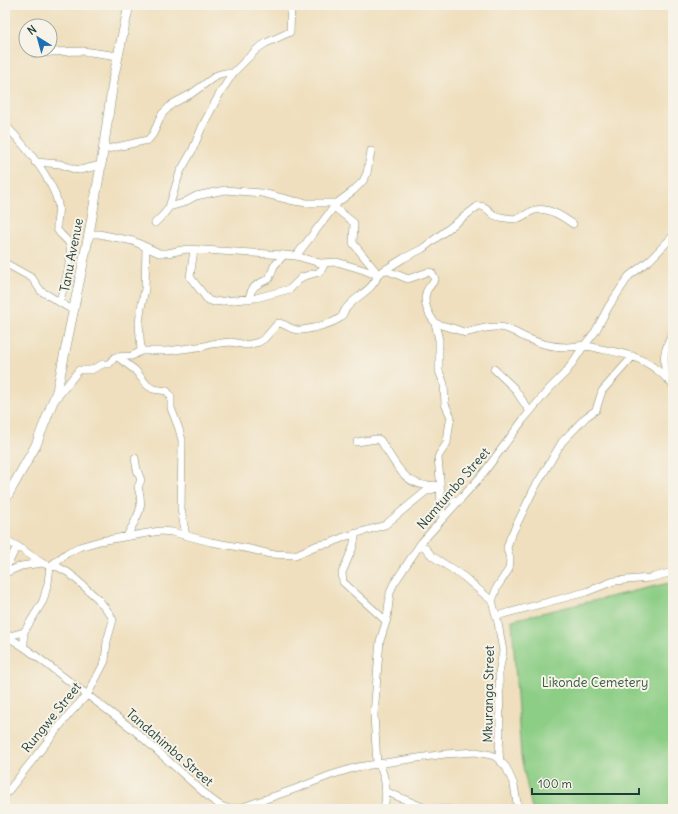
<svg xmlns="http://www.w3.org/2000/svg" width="678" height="814" font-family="Delius,sans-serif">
<rect width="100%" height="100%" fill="#f7f3e8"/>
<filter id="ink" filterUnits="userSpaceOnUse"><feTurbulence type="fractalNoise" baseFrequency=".025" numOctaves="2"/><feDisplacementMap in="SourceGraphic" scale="8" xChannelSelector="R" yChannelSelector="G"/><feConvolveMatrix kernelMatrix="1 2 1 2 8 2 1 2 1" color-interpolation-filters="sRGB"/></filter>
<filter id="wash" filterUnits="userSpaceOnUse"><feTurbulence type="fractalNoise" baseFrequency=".012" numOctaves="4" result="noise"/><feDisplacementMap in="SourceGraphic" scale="16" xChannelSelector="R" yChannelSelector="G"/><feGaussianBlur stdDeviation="0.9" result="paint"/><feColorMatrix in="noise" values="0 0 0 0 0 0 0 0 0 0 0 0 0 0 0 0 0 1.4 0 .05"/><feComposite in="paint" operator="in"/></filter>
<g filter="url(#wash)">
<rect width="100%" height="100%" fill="#efdfbe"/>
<path fill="#8dce86" stroke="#56865d" d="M673 582V809H532L521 757 512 620Z"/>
</g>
<g filter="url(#ink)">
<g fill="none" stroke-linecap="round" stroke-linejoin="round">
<g stroke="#878e79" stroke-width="8">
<path id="minor" d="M35 54 51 52 83 51 118 56
M9 129C26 147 53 180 58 204 60 212 56 221 57 229 60 235 66 238 69 243 74 253 63 292 59 302
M103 150 148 140 153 134 162 114 172 104 191 94 217 75 224 73H233
M35 162 60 164 74 169 80 170 101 165
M169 207 183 203 196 196 225 190 262 193 294 201 307 203H337
M155 223 164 214 169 207 180 172 192 151 203 125 219 95 233 73 257 49 266 43 290 32 291 5
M89 234H99L133 241 159 253H168L187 249 284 255 296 256 320 263 337 262 364 270 371 273 378 274 404 258 422 249 478 206C486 205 488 211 494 215 497 217 502 217 506 218 523 221 522 214 535 210 549 207 563 217 573 224
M194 250 190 277 208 300 214 302 256 298 290 289 302 277 319 272 322 269 325 263
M296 256 337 203 353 191 363 181 367 173 371 151
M5 263 32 278 41 291 74 311
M386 270 408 279 428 272 432 273 435 279C433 284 427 288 426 293 423 303 429 315 435 323 445 327 456 328 465 333 477 330 492 325 505 328 512 330 518 334 524 337 544 346 563 350 584 345
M249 299C251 286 257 284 269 279L274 266 284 255
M435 323 439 340V371L444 384 445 404 451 417 449 427 447 443 439 455 438 458 440 479 441 506 443 518
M583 347 595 332 609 306 629 276 650 260 673 236
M141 351 139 323 141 308 145 289 146 247
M119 358 135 370 147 385 153 389 167 391 171 397V408L179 429 182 440 181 509 186 536
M494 369 514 388 530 412
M666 378C663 355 663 353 673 332
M55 400 79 370H91L103 364H109L115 357 132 356 141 351H167L205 346 211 344 231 342 247 345 259 342 265 338 278 323C286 323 290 331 301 330 311 329 332 324 340 318 343 316 343 313 345 310 354 296 374 291 378 274L353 243 354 223 334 207
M357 442 376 439 380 440C394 460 404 489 434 485
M440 500H460
M356 533 353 547 342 573 343 582 386 621
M127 536C137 516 145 510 138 487L141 480 137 470 135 458
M5 540 17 546 42 563 50 566 58 567 69 573 98 599 110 614 113 620 107 641 105 661 88 694 70 713 5 795
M421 543 432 556 464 577 492 601 498 623 503 651 499 673 500 732 499 751 500 761
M5 570 17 546
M5 573 21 566 42 563
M492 601 497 587 509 569 510 559 507 548 510 538 534 489 562 442 586 417 596 410 602 391 633 356
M496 616 586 592 614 581 650 578 673 572
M5 635 24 647 135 731 211 799 221 806 227 808H240L295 789 331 775 357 767 445 754 476 752 491 755 496 757 506 767 514 785 518 809
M6 637 24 632
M24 647V632L43 601 48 583 50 566 67 553 79 547 100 541 160 531 172 532 211 542 250 549 270 554 295 555 318 545 331 543 344 537 385 525 425 492 440 487
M377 764 374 715 378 664 380 641 387 619 390 593 393 585 421 543 482 475 523 420 549 389 567 371 583 347C589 345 595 348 601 349 622 353 640 356 657 370 663 374 668 380 673 385
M379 764C386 777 387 794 384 809
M385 791 427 809
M438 809H448"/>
</g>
<g stroke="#878e79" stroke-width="10">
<path id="tertiary" d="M5 500 36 445 57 391 89 234 101 165 114 75 129 5"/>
</g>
<use href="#minor" stroke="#fff" stroke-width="7"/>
<use href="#tertiary" stroke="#fff" stroke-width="9"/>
</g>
</g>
<g text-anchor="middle" stroke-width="4" stroke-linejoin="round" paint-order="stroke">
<g font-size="13" fill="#1f3d34" stroke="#f7f3e8">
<text transform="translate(71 255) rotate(-79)" y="5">Tanu Avenue</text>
<text transform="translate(453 488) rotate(-49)" y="5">Namtumbo Street</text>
<text transform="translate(488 694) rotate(-89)" y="5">Mkuranga Street</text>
<text transform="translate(51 717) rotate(-51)" y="5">Rungwe Street</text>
<text transform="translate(170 747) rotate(41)" y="5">Tandahimba Street</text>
</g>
<g font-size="13" fill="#355a44" stroke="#f7f3e8">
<text x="595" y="687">Likonde Cemetery</text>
</g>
</g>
<rect width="678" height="814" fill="none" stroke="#f7f3e8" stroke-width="20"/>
<g transform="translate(38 38) rotate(323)"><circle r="19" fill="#f7f3e8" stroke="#a1aaa0"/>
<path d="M0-3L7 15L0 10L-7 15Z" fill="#1f6fb2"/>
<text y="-6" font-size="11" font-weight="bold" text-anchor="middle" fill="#1f3d34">N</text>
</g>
<path d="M532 788v6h107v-6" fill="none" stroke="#1f3d34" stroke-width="2"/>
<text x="538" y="788" font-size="12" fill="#1f3d34" stroke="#f7f3e8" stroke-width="3" paint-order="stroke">100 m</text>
</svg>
